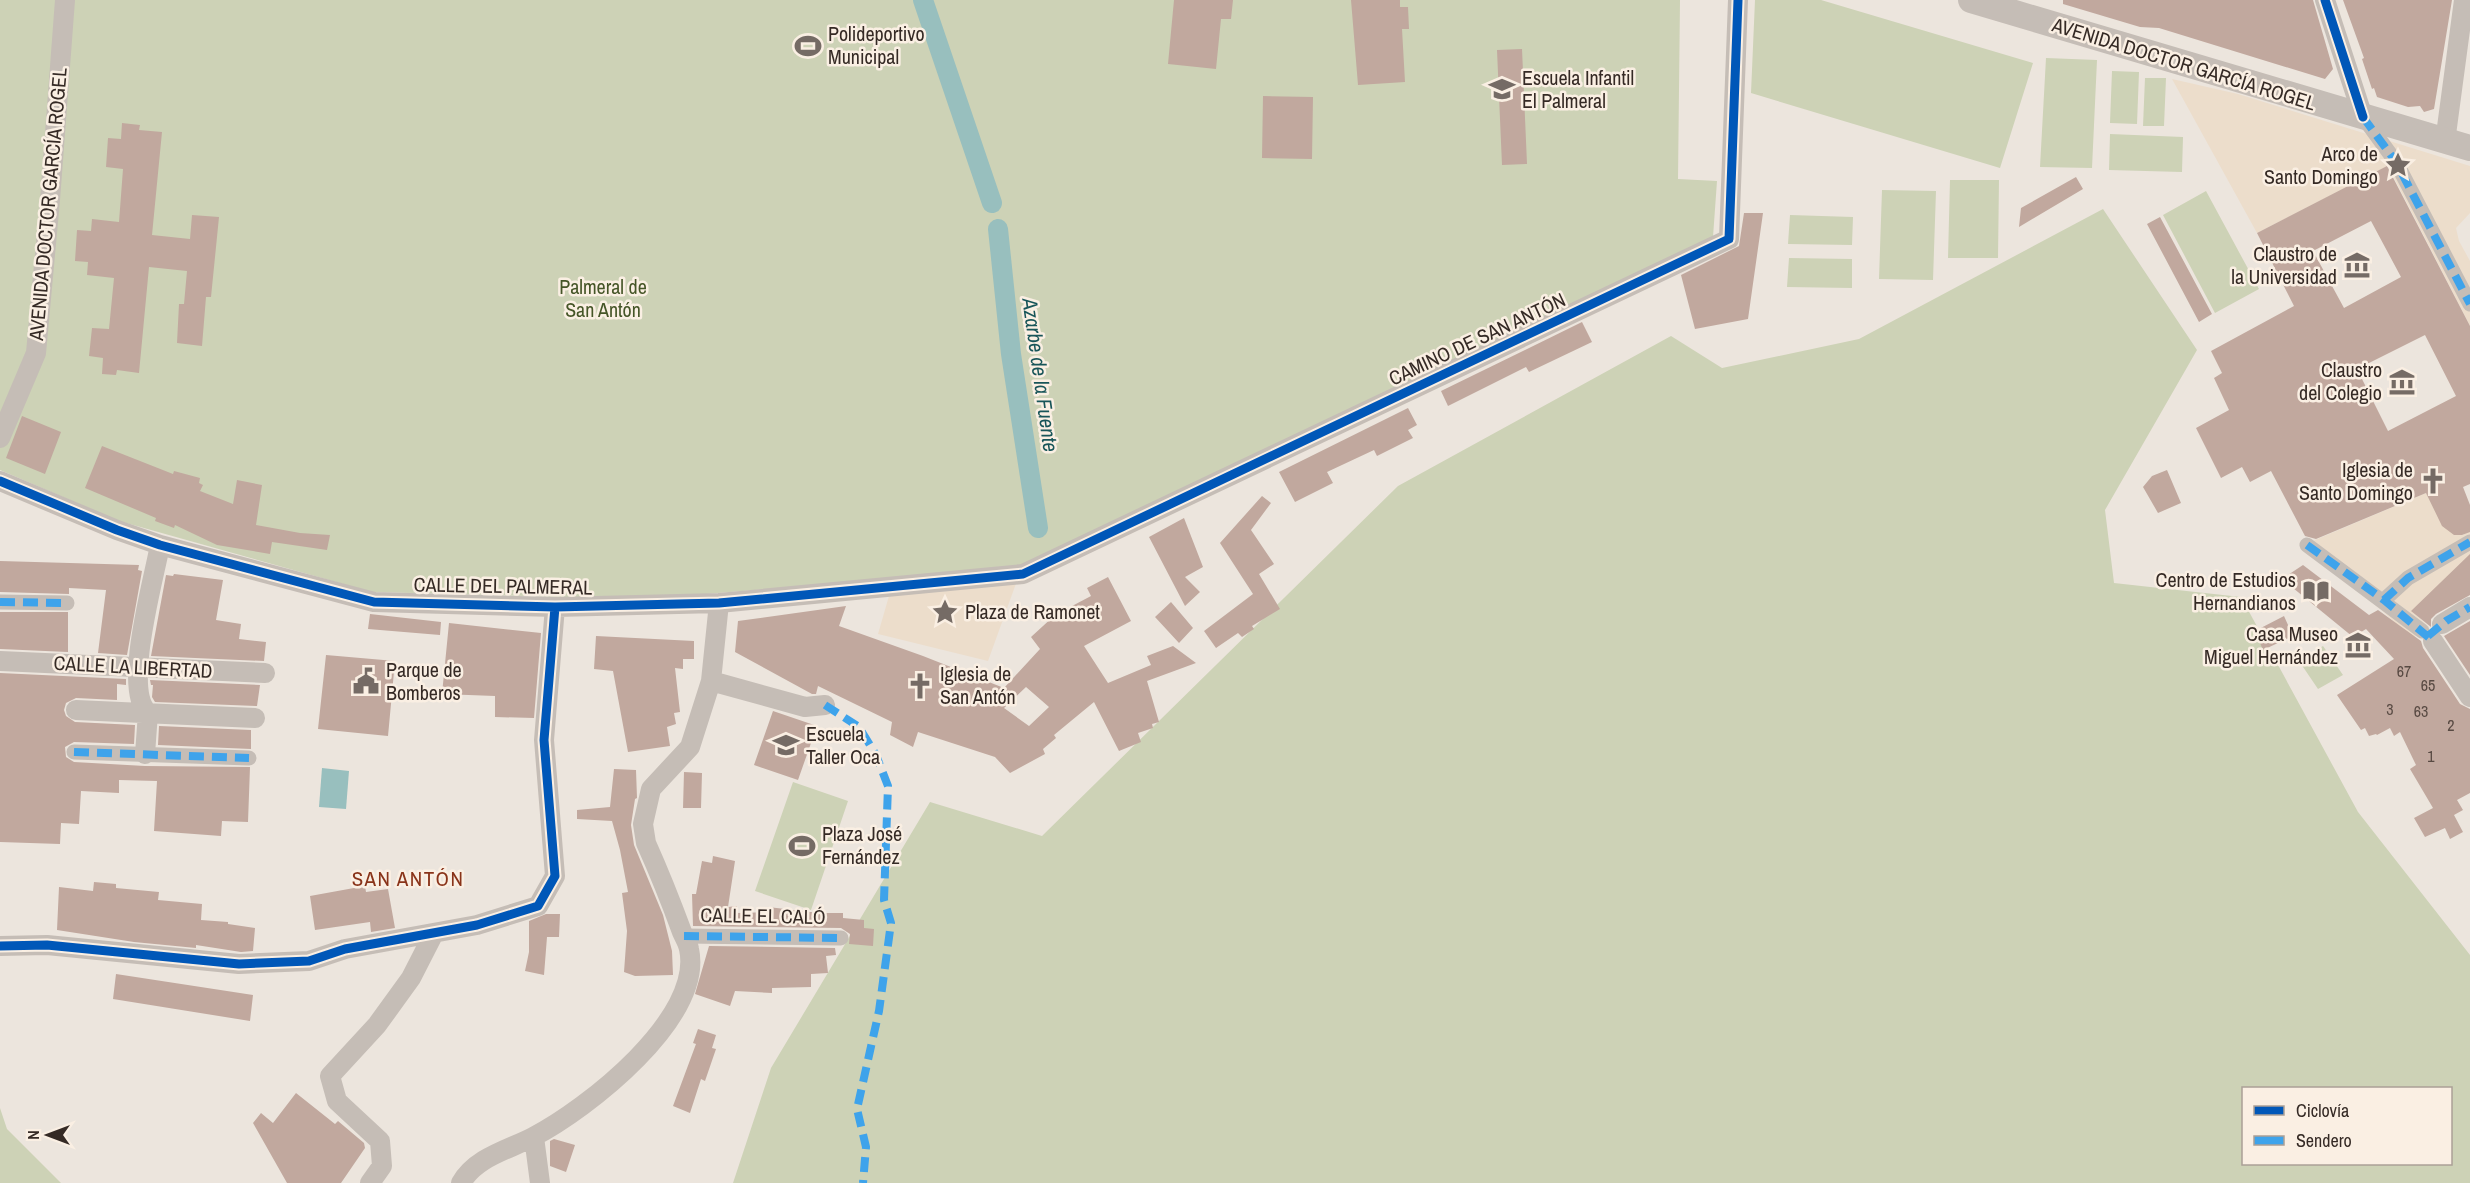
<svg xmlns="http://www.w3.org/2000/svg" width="2470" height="1183" font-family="'Archivo Narrow',sans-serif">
<rect width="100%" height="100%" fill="#ece5dd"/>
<path fill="#cdd2b6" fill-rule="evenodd" d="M0 0H1680L1678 179 1717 181 1713 237 1026 568 644 599 372 592 119 521 0 470Z
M1755 0H1821L2033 63 2000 168 1751 93Z
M2046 58 2097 60 2092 168 2040 167Z
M2112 71 2139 72 2137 124 2110 123Z
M2145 78H2166L2164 126H2143Z
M2110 134 2183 137 2182 172 2109 170Z
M1950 180H1999L1998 258H1948Z
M1882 190 1936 191 1933 280 1879 279Z
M2206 191 2259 289 2215 313 2163 215Z
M2103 209 2197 350 2105 510 2114 583 2241 597 2358 812 2470 955V1183H733L771 1068 930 802 1042 836 1398 486 1671 336 1722 368 1859 339ZM2244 1088H2450V1164H2244Z
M1790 215 1853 217 1852 245 1788 244Z
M1789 258 1852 259V288L1787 287Z
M2323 646 2343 675 2318 689 2299 661Z
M793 782 848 801 811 910 755 891Z
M0 1108 7 1129 61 1183H0Z"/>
<path fill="#ecddcb" d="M2172 79 2238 94 2470 166V213L2456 228 2459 241 2470 261V326L2388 166 2257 233Z
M2426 493 2454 535H2463L2470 530V556L2412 611 2429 627 2412 638 2380 609 2305 551 2308 543Z
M1018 578 988 661 878 634 891 589Z"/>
<path fill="#98bfbe" d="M322 768 349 771 346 809 319 807Z"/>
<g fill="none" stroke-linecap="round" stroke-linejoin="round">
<path stroke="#98bfbe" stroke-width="20" d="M923 0 992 203
M998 229 1011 354 1038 528"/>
</g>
<path fill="#c1a89e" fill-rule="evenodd" d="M1174 0H1233L1231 19H1221L1216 69 1168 64Z
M1351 0H1400V7H1408L1409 29H1402L1405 82 1358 85Z
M2063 0H2313L2333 69 2325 79 2159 28 2140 27 2063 4Z
M2343 0H2452L2434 109 2424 112 2420 106 2408 107 2377 97 2374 88 2372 89 2362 59 2364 58Z
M1522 49 1527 164 1502 165 1497 50Z
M1263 96 1313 97 1312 159 1262 158Z
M122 123 140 125 139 130 162 132 152 235 190 239 192 215 219 217 211 297H206L202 346 177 343 179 304H184L187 271 149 267 139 373 117 370 116 375 102 374 103 358 89 356 92 328 109 329 114 278 87 275 88 262 75 261 77 230 91 231 92 219 119 222 123 169 106 167 108 138 121 139Z
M2387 166 2470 326V484L2463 487 2470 505V532L2462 535H2454L2442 526 2426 493 2316 539 2305 536 2271 471 2250 482 2242 467 2221 478 2196 428 2229 410 2214 378 2222 373 2211 351 2294 306 2257 233ZM2371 221 2401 277 2344 308 2313 251ZM2425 335 2456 396 2388 431 2357 369Z
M2076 177 2083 189 2019 227 2021 208Z
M1744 213H1763L1748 319 1695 329 1681 275 1739 246Z
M2160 217 2212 314 2199 322 2147 224Z
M1582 322 1592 342 1529 372 1526 367 1448 406 1441 391Z
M1408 408 1417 425 1408 430 1413 438 1377 456 1374 450 1327 472 1333 483 1295 502 1279 472Z
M22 416 61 432 45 474 6 458Z
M102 446 173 474 174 471 200 478 199 483 203 485 200 491 233 504 237 480 262 485 256 525 300 533 330 535 327 550 272 542 270 554 217 545 175 525 174 528 155 521 156 518 85 488Z
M2167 470 2181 503 2158 513 2143 487 2152 476Z
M1262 496 1271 503 1251 530 1274 564 1259 574 1280 609 1252 626 1254 629 1242 637 1238 633 1216 648 1204 631 1253 594 1220 543Z
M1184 518 1203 567 1185 577 1200 592 1185 606 1149 537Z
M2470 554V595L2436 614 2431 619V627L2411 611Z
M0 561 139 565 138 570 142 571 127 655 98 653 106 590 69 588V594L0 592Z
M2303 565 2369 615 2378 610 2421 641 2423 648 2460 704 2470 709V793L2457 800 2463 810 2454 815 2463 832 2450 839 2445 828 2425 837 2414 818 2433 808 2410 769 2416 765 2400 732 2394 736 2390 728 2377 735 2376 734 2369 736 2365 728 2361 730 2337 695 2394 659 2366 629 2353 637 2282 579Z
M174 574 223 580 216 620 241 624 239 639 266 642 264 661 151 656 166 575 173 576Z
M1108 577 1131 621 1084 646 1108 683 1151 665 1147 656 1173 646 1196 663 1147 681 1159 722 1152 724 1153 728 1138 733 1141 742 1119 751 1094 702 1054 735 1056 738 1043 749 1045 754 1010 773 995 757 918 732 913 747 890 735 892 722 818 686 816 694H812L735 652 738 621 846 606 839 626 923 656 1004 688 1040 649 1031 637 1055 615 1091 596 1087 588ZM1026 687 1049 707 1029 726 1004 708Z
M1171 602 1193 628 1179 643 1155 617Z
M0 612H68V652L0 649Z
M370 614 441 622 440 635 368 629Z
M2284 616 2293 636 2263 650 2255 631Z
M2470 621V675L2444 636Z
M449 623 541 633 534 718 495 717V696L442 694Z
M596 636 694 641V659H683V669L675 668 680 712 674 713 676 724 667 727 670 746 628 752 613 671 594 669Z
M326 655 395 661 388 736 318 729Z
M0 673 126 679V685L117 684V700L76 698 66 703 64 710 66 716 75 722 135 725 134 744 74 742 65 747 66 757 74 762 145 766 250 767 248 822 222 821 221 836 154 831 157 781 119 780V793L81 791 79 824 61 823 60 844 0 842Z
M150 680 260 685 257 706 155 702 152 697 153 685H151Z
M773 711 817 726 798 780 754 765Z
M159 726 251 730V749L158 745Z
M614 769 636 770 637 798 635 799 631 825 634 845 663 915 672 951 673 975 635 976 624 972 627 931 622 893 628 892 620 850 612 821 577 819V810L610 807Z
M684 772 702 773 701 808H683Z
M713 856 735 861 728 907 737 906V913L768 912V907L819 913H843V918L864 920V928L874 929 873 946 849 944 850 934 841 928 693 926 692 894H696L702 861 712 863Z
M94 882 116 884V888L159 892 158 900 202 904 201 920 228 922V924L255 928 253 951 241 952 196 945V948L134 942 57 930 59 887 93 891Z
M365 886 366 892 388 889 395 928 371 932 370 922 315 930 310 896Z
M546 914H560L559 937H547L544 975 525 971 529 952V921Z
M709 946 835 948 836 955 826 956 828 973 811 974V987L772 988V993L735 991 730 1006 695 994Z
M116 974 253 995 250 1021 113 999Z
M698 1029 716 1035 712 1048 716 1049 705 1081 701 1079 690 1113 673 1106 696 1044 693 1043Z
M296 1093 335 1124 338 1121 364 1143 365 1148 341 1183H287L253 1123 261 1113 273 1123Z
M554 1139 575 1145 566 1172 550 1166V1141Z"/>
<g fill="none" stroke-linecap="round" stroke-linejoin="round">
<path stroke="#c5bdb6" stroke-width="15" d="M2363 117 2396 162 2470 304
M2307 545 2422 631
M2384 600 2408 578 2470 542
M0 602 67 603
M74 752 249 758
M684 936 841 938"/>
<path stroke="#c5bdb6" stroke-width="20" d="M2325 0 2363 117
M2445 142 2464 0
M0 438 36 353 50 200 65 0
M0 481 117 530 160 545 374 602 555 607 719 603 1023 574 1729 239 1738 0
M2442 624 2470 607
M2433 641 2470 697
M0 661 265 673
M711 681 805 707 825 705
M76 710 255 718
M145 754 148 713C122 690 154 579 160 545
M0 946 47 945 239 964 309 961 345 949 477 925 538 906 555 876 544 740 555 607
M534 1137 540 1183
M370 1183 382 1166 380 1141 337 1101 330 1076 377 1025 411 978 434 933
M461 1183C476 1157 508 1150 533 1137 587 1109 704 1018 689 949 688 943 684 937 682 932 671 902 659 872 646 843L643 824 651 789 690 747 711 681 719 603"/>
<path stroke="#c5bdb6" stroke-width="26" d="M1971 0 2470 148"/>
<path stroke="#3ea3eb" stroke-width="8" stroke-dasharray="15 8" stroke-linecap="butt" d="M2363 117 2396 162 2470 304
M2307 545 2384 600 2433 641
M2384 600 2408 578 2470 542
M0 602 67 603
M2428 636 2446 621 2470 607
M825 705 859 727 876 755 888 786 884 900 891 923 879 1011 857 1109 866 1147 863 1183
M74 752 249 758
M684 936 841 938"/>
<g stroke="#faefe3" stroke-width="13">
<path id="cycleway" d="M2325 0 2363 117
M0 481 117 530 160 545 374 602 555 607 719 603 1023 574 1729 239 1738 0
M0 946 47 945 239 964 309 961 345 949 477 925 538 906 555 876 544 740 555 607"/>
</g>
<use href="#cycleway" stroke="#0057b8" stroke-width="9"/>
</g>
<defs>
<g id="stadium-bare" transform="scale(2.07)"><path d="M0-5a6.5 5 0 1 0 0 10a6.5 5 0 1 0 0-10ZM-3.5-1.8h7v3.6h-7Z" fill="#756b65" stroke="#faefe3" stroke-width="2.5" paint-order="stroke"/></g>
<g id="school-bare" transform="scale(2.07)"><path d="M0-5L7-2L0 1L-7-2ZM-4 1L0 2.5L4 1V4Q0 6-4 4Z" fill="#756b65" stroke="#faefe3" stroke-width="2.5" paint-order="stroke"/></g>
<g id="sight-bare" transform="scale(2.07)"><path d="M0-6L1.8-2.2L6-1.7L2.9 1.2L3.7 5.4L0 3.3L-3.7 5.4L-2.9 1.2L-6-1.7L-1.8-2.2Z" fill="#756b65" stroke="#faefe3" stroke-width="2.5" paint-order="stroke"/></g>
<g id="museum-bare" transform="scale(2.07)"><path d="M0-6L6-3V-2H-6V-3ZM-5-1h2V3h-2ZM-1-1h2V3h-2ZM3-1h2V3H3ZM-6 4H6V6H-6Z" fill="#756b65" stroke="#faefe3" stroke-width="2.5" paint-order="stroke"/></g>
<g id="church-bare" transform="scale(2.07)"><path d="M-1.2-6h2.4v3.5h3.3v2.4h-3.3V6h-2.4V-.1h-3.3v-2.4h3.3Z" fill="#756b65" stroke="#faefe3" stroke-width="2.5" paint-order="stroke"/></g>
<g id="library-bare" transform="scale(2.07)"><path d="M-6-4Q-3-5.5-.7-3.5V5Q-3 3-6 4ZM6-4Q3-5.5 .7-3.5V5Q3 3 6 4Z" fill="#756b65" stroke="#faefe3" stroke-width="2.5" paint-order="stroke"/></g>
<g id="civic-bare" transform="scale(2.07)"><path d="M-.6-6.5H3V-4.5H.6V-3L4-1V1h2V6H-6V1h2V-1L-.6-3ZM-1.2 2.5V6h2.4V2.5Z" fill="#756b65" stroke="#faefe3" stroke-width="2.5" paint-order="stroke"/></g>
</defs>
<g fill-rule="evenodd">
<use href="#stadium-bare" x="808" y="46"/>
<use href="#school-bare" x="1502" y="89"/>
<use href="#sight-bare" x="2398" y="165"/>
<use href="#museum-bare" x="2357" y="265"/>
<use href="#museum-bare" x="2402" y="382"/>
<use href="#church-bare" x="2433" y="481"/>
<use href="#library-bare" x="2316" y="591"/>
<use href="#sight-bare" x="945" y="612"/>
<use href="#museum-bare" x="2358" y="645"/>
<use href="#civic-bare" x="366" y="681"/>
<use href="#church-bare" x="920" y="686"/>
<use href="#school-bare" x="786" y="745"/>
<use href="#stadium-bare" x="802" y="846"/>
</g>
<g text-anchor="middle" stroke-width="5" stroke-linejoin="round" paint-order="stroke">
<g font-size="16" fill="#584a43">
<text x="2404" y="677">67</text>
<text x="2428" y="691">65</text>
<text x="2390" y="715">3</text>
<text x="2421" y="717">63</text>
<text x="2451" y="731">2</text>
<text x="2431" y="762">1</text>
</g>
<g font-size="20" fill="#352a25" stroke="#faefe3" text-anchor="start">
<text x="828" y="41">Polideportivo<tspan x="828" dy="23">Municipal</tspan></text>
<text x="1522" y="85">Escuela Infantil<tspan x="1522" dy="23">El Palmeral</tspan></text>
<text x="2378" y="161" text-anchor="end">Arco de<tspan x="2378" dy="23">Santo Domingo</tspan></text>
<text x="2337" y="261" text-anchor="end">Claustro de<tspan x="2337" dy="23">la Universidad</tspan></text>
<text x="2382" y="377" text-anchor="end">Claustro<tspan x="2382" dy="23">del Colegio</tspan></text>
<text x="2413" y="477" text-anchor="end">Iglesia de<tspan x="2413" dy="23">Santo Domingo</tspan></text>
<text x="2296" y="587" text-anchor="end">Centro de Estudios<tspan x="2296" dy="23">Hernandianos</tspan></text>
<text x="965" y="619">Plaza de Ramonet</text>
<text x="2338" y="641" text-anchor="end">Casa Museo<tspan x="2338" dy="23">Miguel Hernández</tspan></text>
<text x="386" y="677">Parque de<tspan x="386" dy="23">Bomberos</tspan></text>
<text x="940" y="681">Iglesia de<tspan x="940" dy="23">San Antón</tspan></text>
<text x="806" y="741">Escuela<tspan x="806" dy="23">Taller Oca</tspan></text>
<text x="822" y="841">Plaza José<tspan x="822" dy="23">Fernández</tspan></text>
</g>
<g font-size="20" fill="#352a25" stroke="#faefe3">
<text transform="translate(2184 64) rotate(17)" y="7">AVENIDA DOCTOR GARCÍA ROGEL</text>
<text transform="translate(48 204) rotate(-85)" y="7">AVENIDA DOCTOR GARCÍA ROGEL</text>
<text transform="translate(1477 339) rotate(-25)" y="7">CAMINO DE SAN ANTÓN</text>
<text transform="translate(503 586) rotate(1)" y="7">CALLE DEL PALMERAL</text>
<text transform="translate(133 667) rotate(3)" y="7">CALLE LA LIBERTAD</text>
<text transform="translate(763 916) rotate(1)" y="7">CALLE EL CALÓ</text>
</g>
<g font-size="20" fill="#455527" stroke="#faefe3">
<text x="603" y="294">Palmeral de<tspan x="603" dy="23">San Antón</tspan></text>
</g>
<g font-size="21" font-style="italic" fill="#185559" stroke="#faefe3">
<text transform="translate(1040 375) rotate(82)" y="7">Azarbe de la Fuente</text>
</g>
<g font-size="21" letter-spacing="1.5" fill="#893319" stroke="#faefe3">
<text x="408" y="886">SAN ANTÓN</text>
</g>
</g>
<rect x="2242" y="1087" width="210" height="78" fill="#faefe3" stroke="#aba097" stroke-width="1.5"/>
<rect x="2254" y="1106" width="30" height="9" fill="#0057b8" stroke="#aba097" stroke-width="1.5"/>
<text x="2296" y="1117" font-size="18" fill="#352a25">Ciclovía</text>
<rect x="2254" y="1136" width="30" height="9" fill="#3ea3eb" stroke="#aba097" stroke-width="1.5"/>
<text x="2296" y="1147" font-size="18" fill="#352a25">Sendero</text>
<g transform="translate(48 1135) rotate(270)" stroke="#faefe3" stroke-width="4.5" paint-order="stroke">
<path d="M0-4.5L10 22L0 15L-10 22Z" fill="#352a25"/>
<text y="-9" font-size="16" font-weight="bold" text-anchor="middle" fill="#352a25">N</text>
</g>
</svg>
